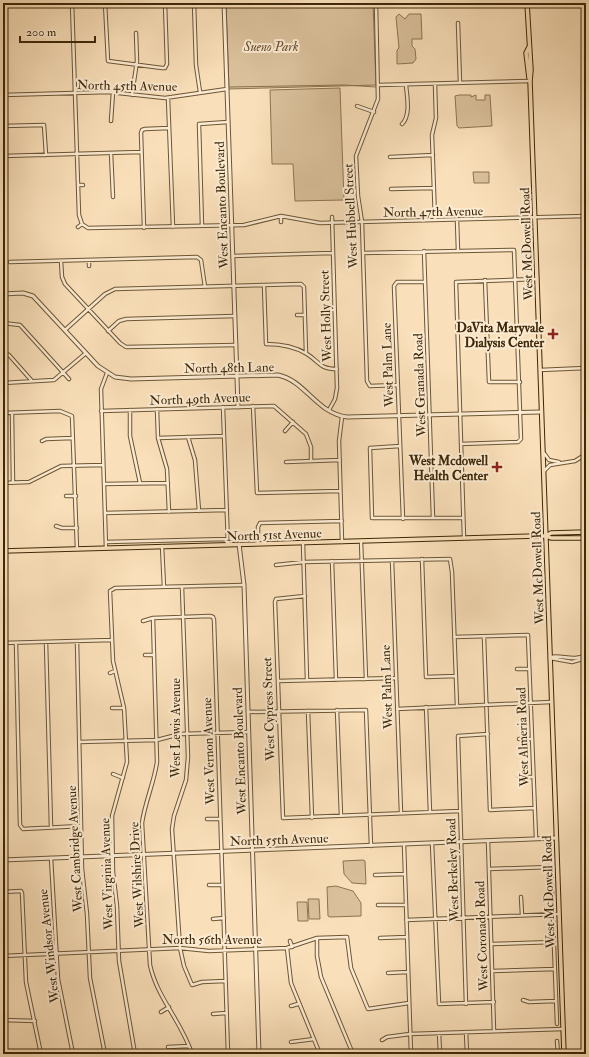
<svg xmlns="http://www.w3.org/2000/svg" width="589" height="1057" font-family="'IM FELL Double Pica',serif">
<rect width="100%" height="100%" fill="#fae0ba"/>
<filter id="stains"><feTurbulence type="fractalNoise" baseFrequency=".005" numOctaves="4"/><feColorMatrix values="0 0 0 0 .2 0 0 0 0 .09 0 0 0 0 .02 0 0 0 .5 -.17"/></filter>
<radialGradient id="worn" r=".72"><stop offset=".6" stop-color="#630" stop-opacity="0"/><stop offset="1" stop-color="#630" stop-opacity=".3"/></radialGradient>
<path fill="#dac19c" stroke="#8c7452" d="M226 3H373L376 85 229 89Z
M399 14 405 19 409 14H421L422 39H412V46L415 49 416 59 413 63 397 64V50L399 48 396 17Z
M340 88 344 200 295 201 293 164H272L270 90Z
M459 95H471V97L476 95V100H485V95H490L492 126 459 128 457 126 455 96Z
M473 172H489V183H474Z
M363 860 365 861 366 884 352 883 344 874 343 861Z
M336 886 353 891 361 903V916L330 917 328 916 327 887Z
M308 899H319L320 919H309Z
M297 902H307L308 921H298Z"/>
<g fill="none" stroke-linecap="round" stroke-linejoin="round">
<path stroke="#88714f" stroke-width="1" d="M230 87 344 85 376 87"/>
<g stroke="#6c5635" stroke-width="4.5">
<path id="minor" d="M72 3 79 215 82 224 88 228 244 225 281 216 320 223 586 216
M105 3 108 61 162 68H165L167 64 165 3
M194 3 196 65 200 92
M376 3 378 99 356 156 358 196 362 222 367 381 370 386 398 385
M458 23 460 83
M435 84 436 118 432 135 435 220
M378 85 530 81
M3 95 109 92 165 98 227 89
M132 95 137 61 136 33
M168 98 173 227
M357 106 374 112
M111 121 113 92
M402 124C411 115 407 97 406 85
M3 126 44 125 46 155
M111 153 113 197
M3 156 141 152
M390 157 433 155
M78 185H83
M391 189 434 188
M281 216V222
M457 220 458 251
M202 226 199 124 228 122
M78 227 82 224
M144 228 141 133 142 130 145 129 169 128
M424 251 433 518
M363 253 514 250 521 439 518 442 461 444
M233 256 332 253
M89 260V266
M61 261 62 277 65 284 120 343 126 347 236 345
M10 262 197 257 201 260 205 287
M485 280 489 382H520
M264 285 266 344C281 344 294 346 307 354 320 362 319 369 337 369
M297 315H305
M3 323 20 325 69 379
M65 330 105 294 115 289 301 284 304 287 306 353
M108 331 119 321 126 319 235 316
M3 353 9 355 32 381
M540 370 586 368
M3 383 54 380 86 353
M253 406 257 493 340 491
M223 407 228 545
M157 409 158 438 167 469 169 512
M130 410V436L140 483
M329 410 335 399 337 388 332 217
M101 411 274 406 306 434 311 447V461
M3 413 60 411 72 416 77 549
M12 413 13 483
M342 417 339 441 342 542
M285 431 293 422
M188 437 195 460 199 511
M158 438 224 436
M42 441 46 439 73 438
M400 446 370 448 372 518H463
M544 453 549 460 559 462
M286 462 340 460
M544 471 550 465 575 461 586 454
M3 483 29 482 61 466 103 465
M104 484 168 483
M66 496H76
M105 513 227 510
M403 519 394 286 397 282H425
M56 526 62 528H77
M464 538 456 282 537 279
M361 541 366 679
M106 542 227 539
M303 543 307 680
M258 544V527L260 523 342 521
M162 546 164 587
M106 548 101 389 107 373
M422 559 426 677 456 676
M392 560 401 813
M332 561 336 680
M276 565 304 562 450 559 452 572 457 706
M182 587 188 757 186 780 174 816 172 829 180 948 184 966 192 985 202 982 225 981
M305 596 276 599 275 602 283 818 460 811
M153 618 157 762C154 783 145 802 142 823L150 965C157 998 182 1022 192 1054
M143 621 153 618 210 616 213 617 214 620 228 1054
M454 637 528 635 536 838
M484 637 490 810 535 808
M77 641 82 869 87 914 90 978 105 1054
M46 642 51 827
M3 643 112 640
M16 643 20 825 23 829 81 826
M145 655H154
M550 657C563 654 574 663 586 654
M550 658 572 662 586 658
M517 669H529
M110 673 115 671
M278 681 396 678
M426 707 430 812
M112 708H124
M397 709 551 702
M337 710 341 816
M308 711 312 818
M248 712 366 710 371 846
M519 739H532
M79 742 157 740 180 734 249 732
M113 774 123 778
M519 777H533
M207 819H220
M488 841 494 1031
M432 843 439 1004 494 1002
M404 844 411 1054
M51 858 58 979 73 1054
M489 869 551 867 557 1024
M375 875 405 874
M209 885H222
M3 892 21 891 22 893 26 982 41 1054
M521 897 522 915
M378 905H406
M213 919 224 918
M406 920 559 914
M317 938V956L321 977 353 1054
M380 938 407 937
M290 941 292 947
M492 944 554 942
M287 948 291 983 320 1054
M3 956 180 948 209 951 287 948 317 938 347 937 351 968 368 1009 409 1003
M492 971 555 969
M388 973 408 972
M523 1000 529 1002 556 1001
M466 1004 458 736 488 734
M291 1006 298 1004
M161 1012 169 1007
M213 1014 226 1013
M3 1020 35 1021
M466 1032 467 1054
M439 1033 440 1054
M382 1040 387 1037 410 1034 563 1029
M557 1041 558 1054
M291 1042 314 1039
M168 1047 189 1046
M18 1054 41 1053
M135 1054 119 961 117 906 113 872 112 816 127 762 124 708 113 661 110 591 115 588 244 585"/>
</g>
<g stroke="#6c5635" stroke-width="5">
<path id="tertiary" d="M224 3 238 407
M3 294 23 293 33 296 98 366 115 377 131 379 278 375C306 381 316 413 347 417L541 412
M239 544 244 585 259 1054
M3 860 556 838"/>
</g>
<g stroke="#3d2809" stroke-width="5.5">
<path id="primary" d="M527 3 531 70 530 81 564 1054
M529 47 526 53 529 78
M546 536 551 538H586
M3 551 538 536H546L551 533 586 532"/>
</g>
<use href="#minor" stroke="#fcebd2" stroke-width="2.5"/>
<use href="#tertiary" stroke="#fcebd2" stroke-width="3"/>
<use href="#primary" stroke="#fae0ba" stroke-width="3.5"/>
</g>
<g fill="#8f2418" stroke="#fcebd2" stroke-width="1.5">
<path d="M551 328h4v4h4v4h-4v4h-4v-4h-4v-4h4z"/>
<path d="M495 461h4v4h4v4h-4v4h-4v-4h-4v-4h4z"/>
</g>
<g text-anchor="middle" stroke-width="4" stroke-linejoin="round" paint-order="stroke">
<g font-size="13" font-style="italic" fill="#644e2e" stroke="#fcebd2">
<text x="271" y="51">Sueno Park</text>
</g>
<g font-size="13" fill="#3d2809" stroke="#fcebd2">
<text transform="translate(127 85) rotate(1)" y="5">North 45th Avenue</text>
<text transform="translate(221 205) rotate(-92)" y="5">West Encanto Boulevard</text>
<text transform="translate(433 211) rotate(-1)" y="5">North 47th Avenue</text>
<text transform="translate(350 216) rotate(-93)" y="5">West Hubbell Street</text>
<text transform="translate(526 244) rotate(-92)" y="5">West McDowell Road</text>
<text transform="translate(325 316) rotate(-92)" y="5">West Holly Street</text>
<text transform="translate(387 365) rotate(-92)" y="5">West Palm Lane</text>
<text transform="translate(229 367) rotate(-1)" y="5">North 48th Lane</text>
<text transform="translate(419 385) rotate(-92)" y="5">West Granada Road</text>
<text transform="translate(200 398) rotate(-2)" y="5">North 49th Avenue</text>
<text transform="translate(274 534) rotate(-2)" y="5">North 51st Avenue</text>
<text transform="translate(537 568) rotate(-92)" y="5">West McDowell Road</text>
<text transform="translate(386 687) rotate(-92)" y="5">West Palm Lane</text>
<text transform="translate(268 709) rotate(-92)" y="5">West Cypress Street</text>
<text transform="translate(175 728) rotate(-90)" y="5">West Lewis Avenue</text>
<text transform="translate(522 737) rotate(-92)" y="5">West Almeria Road</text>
<text transform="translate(208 751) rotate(-92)" y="5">West Vernon Avenue</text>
<text transform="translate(239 751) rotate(-92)" y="5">West Encanto Boulevard</text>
<text transform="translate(279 839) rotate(-2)" y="5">North 55th Avenue</text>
<text transform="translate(74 849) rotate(-93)" y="5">West Cambridge Avenue</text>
<text transform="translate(452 870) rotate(-92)" y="5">West Berkeley Road</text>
<text transform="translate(106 874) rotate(-92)" y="5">West Virginia Avenue</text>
<text transform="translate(136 875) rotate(-93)" y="5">West Wilshire Drive</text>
<text transform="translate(548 892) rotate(-92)" y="5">West McDowell Road</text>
<text transform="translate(481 936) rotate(-92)" y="5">West Coronado Road</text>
<text x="212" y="944">North 56th Avenue</text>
<text transform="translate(48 946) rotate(-96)" y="5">West Windsor Avenue</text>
</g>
<g font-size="13" font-weight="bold" fill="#3d2809" stroke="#fcebd2" text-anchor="end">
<text x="544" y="332">DaVita Maryvale<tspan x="544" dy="15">Dialysis Center</tspan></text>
<text x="488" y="465">West Mcdowell<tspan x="488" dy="15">Health Center</tspan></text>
</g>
</g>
<rect width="589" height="1057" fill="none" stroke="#fae0ba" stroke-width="16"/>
<rect x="4" y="4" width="581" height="1049" fill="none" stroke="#3d2809" stroke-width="2"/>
<rect x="8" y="8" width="573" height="1041" fill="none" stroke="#3d2809"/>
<path d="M20 36v6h75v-6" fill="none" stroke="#3d2809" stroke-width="2"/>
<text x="26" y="36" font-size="12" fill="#3d2809" stroke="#fcebd2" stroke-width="3" paint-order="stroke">200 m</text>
<rect width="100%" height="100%" filter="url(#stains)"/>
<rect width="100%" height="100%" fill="url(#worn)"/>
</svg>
